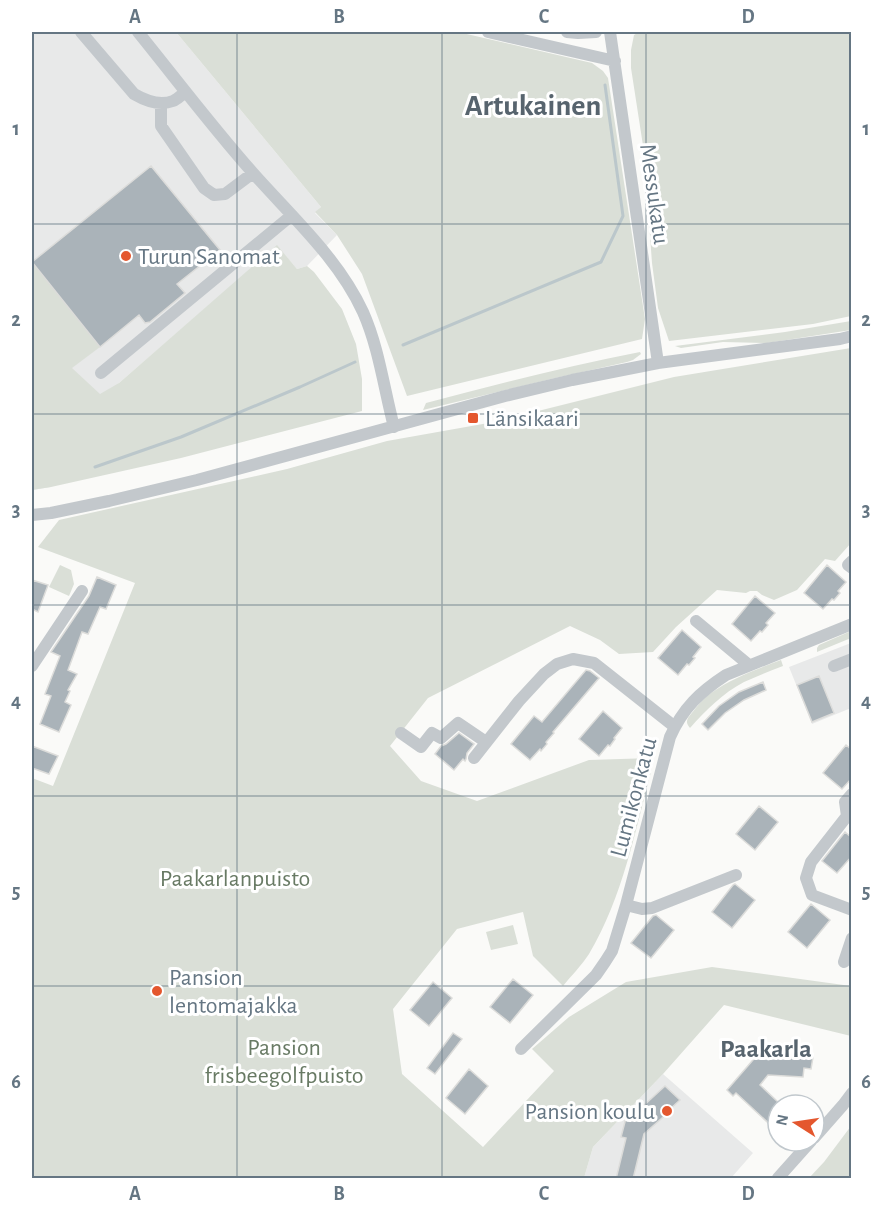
<svg xmlns="http://www.w3.org/2000/svg" width="883" height="1210" font-family="'Alegreya Sans',sans-serif">
<rect width="100%" height="100%" fill="#fafaf8"/>
<path fill="#e8e9e9" d="M32 32H176L321 207 315 213 337 235 307 266 297 269 277 246 119 383 51 487 32 490Z
M851 643V708L812 724 789 667Z
M663 1074 753 1153 731 1178H584L593 1147Z"/>
<path fill="#dadfd7" d="M176 32H458L592 63 603 71 608 78 645 319 642 339 407 396 362 274 337 235 315 212 321 207Z
M639 32H851V316L813 324 669 341 658 308 652 263 644 152 631 68V50L634 35Z
M277 245 297 269 307 266 314 272 342 309 356 344 362 379V411L181 458 51 487 32 490V262L100 347 72 368 100 394 119 383Z
M851 321V330L767 343 723 342 681 348 675 346 785 332Z
M851 348V543L835 561 825 559 797 590 774 600 762 595 757 591H750L746 593 717 590 676 627 653 652 619 654 600 640 570 626 428 698 390 746 421 781 477 801 589 760 652 758V768C635 831 623 897 589 954 582 965 571 976 563 986L533 956 523 912 457 929 393 1009 402 1074 483 1147 554 1071 532 1049 569 1017 626 982 712 967 851 986V1036L724 1005 663 1074 593 1147 584 1178H32V778L53 786 135 583 38 547 59 520 287 469 387 441 494 422 674 377Z
M640 352 641 354 633 360 627 362 551 379 423 410 426 403C497 384 568 366 640 352Z
M60 565 71 570 74 584 69 596 49 587Z
M851 631V638L817 652V648L819 645Z
M781 660 783 666C770 671 757 676 744 682 723 693 706 710 690 728 687 724 686 722 688 718 695 709 702 699 711 693 732 678 757 669 781 660Z
M513 925 518 944 491 950 486 932Z
M851 1126V1178H809L824 1162Z"/>
<g fill="none" stroke-linecap="round" stroke-linejoin="round">
<path stroke="#bbc7cb" stroke-width="3" d="M403 345 601 262 623 216 605 85
M95 467 181 437 300 387 355 362"/>
</g>
<path fill="#aab3b9" stroke="#dcdcda" stroke-width="1.5" d="M151 166 220 250 177 284 185 293 150 322 145 323 139 315 100 347 32 262Z
M827 565 846 582 838 591 840 593 834 600 832 599 823 609 804 593Z
M97 577 116 585 106 609 100 607 88 634 82 632 68 670 77 674 68 690 70 691 65 702 71 705 59 732 40 724 51 696 45 694 60 656 51 652 89 596Z
M32 580 48 585 38 612 32 609Z
M755 596 775 613 766 623 768 625 762 632 760 631 751 641 732 624Z
M682 630 701 647 693 657 695 658 689 665 687 664 678 675 658 658Z
M586 670 590 671 599 678 553 732 554 733 546 742 547 744 541 751 540 749 530 760 511 744 534 716 542 722Z
M819 676 834 713 812 722 797 685Z
M763 682 766 690 744 700 725 713 708 730 702 724 719 706 739 692Z
M603 711 622 728 614 738 615 739 610 746 608 745 599 756 579 739Z
M459 733 474 744 467 753 466 759 465 761 463 759 454 770 435 754 441 746 446 744Z
M846 745 852 750V778L842 789 823 773Z
M32 746 58 756 49 774 32 768Z
M759 806 778 822 755 850 736 834Z
M845 832 852 838V856L837 873 822 861Z
M735 884 755 900 732 928 712 912 733 885Z
M811 904 830 920 807 948 788 932Z
M656 915 674 930 651 958 631 943 653 916Z
M513 979 533 995 510 1023 490 1007Z
M433 982 452 998 429 1026 410 1010Z
M453 1033 462 1039 435 1074 427 1068Z
M759 1053 813 1057 811 1069 804 1068 803 1077 768 1075 760 1085 778 1102V1132L736 1093 733 1096 727 1090Z
M469 1069 488 1086 465 1114 446 1098Z
M665 1086 680 1100 669 1110 670 1111 644 1134 633 1179H616L626 1138 621 1137 626 1118H630Z"/>
<g fill="none" stroke-linecap="round" stroke-linejoin="round">
<path stroke="#c3c8cc" stroke-width="12" d="M81 32 134 94C146 101 160 106 173 101 178 99 182 94 186 92
M138 32C176 79 213 128 253 173 292 217 338 258 363 312 379 348 384 389 394 427
M488 32 615 61
M567 32 578 33 596 32
M610 32 658 363
M161 103V126L204 188 214 195 225 194 253 173
M101 373 292 215
M32 515 51 513 109 501 197 480 505 396 572 380 658 363 840 339 852 336
M852 561 848 565 852 568
M696 621 749 665
M32 666 82 591
M834 666 852 659
M401 733 421 747 432 733 441 738 458 723 486 742
M474 758 519 701 544 674 557 664 573 659 594 663 675 727
M852 794 845 802 847 816 811 862 806 878 812 895 852 910
M626 905 642 909 652 908 736 875
M844 962 852 938
M521 1049 596 975 605 962 612 951 626 905 670 737C683 708 700 692 726 675L852 624
M814 1138 843 1105 852 1093
M778 1178 811 1141"/>
</g>
<path fill="none" stroke="#657683" stroke-width="1.5" stroke-opacity="0.55" d="M237 32V1178M442 32V1178M646 32V1178M32 224H852M32 414H852M32 605H852M32 796H852M32 986H852"/>
<g fill="#e4572e" stroke="#fff" stroke-width="2">
<circle cx="126" cy="256" r="6"/>
<rect x="467" y="412" width="12" height="12" rx="3"/>
<circle cx="157" cy="991" r="6"/>
<circle cx="667" cy="1111" r="6"/>
</g>
<g text-anchor="middle" stroke-width="6" stroke-linejoin="round" paint-order="stroke">
<g font-size="24" fill="#657683" stroke="#fff">
<text transform="translate(655 194) rotate(82)" y="8">Messukatu</text>
<text transform="translate(633 797) rotate(-75)" y="8">Lumikonkatu</text>
</g>
<g font-size="24" fill="#657683" stroke="#fff" text-anchor="start">
<text x="138" y="264">Turun Sanomat</text>
<text x="485" y="426">Länsikaari</text>
<text x="169" y="985">Pansion<tspan x="169" dy="28">lentomajakka</tspan></text>
<text x="655" y="1119" text-anchor="end">Pansion koulu</text>
</g>
<g font-size="24" fill="#687a64" stroke="#fff">
<text x="235" y="886">Paakarlanpuisto</text>
<text x="284" y="1055">Pansion<tspan x="284" dy="28">frisbeegolfpuisto</tspan></text>
</g>
<g font-size="26" font-weight="bold" fill="#57646e" stroke="#fff">
<text x="766" y="1057">Paakarla</text>
</g>
<g font-size="30" font-weight="bold" fill="#57646e" stroke="#fff">
<text x="533" y="115">Artukainen</text>
</g>
</g>
<rect width="883" height="1210" fill="none" stroke="#ffffff" stroke-width="66"/>
<g transform="translate(796 1123) rotate(282)"><circle r="28" fill="#ffffff" stroke="#c1c8cd" stroke-width="1.5"/>
<path d="M0-4.5L10 22L0 15L-10 22Z" fill="#e4572e"/>
<text y="-9" font-size="16" font-weight="bold" text-anchor="middle" fill="#657683">N</text>
</g>
<rect x="33" y="33" width="817" height="1144" fill="none" stroke="#657683" stroke-width="2"/>
<g font-size="20" text-anchor="middle" font-weight="bold" fill="#657683">
<text x="135" y="23">A</text>
<text x="339" y="23">B</text>
<text x="544" y="23">C</text>
<text x="748" y="23">D</text>
<text x="16" y="135">1</text>
<text x="866" y="135">1</text>
<text x="16" y="326">2</text>
<text x="866" y="326">2</text>
<text x="16" y="516">3</text>
<text x="866" y="516">3</text>
<text x="16" y="707">4</text>
<text x="866" y="707">4</text>
<text x="16" y="898">5</text>
<text x="866" y="898">5</text>
<text x="16" y="1088">6</text>
<text x="866" y="1088">6</text>
<text x="135" y="1200">A</text>
<text x="339" y="1200">B</text>
<text x="544" y="1200">C</text>
<text x="748" y="1200">D</text>
</g>
</svg>
